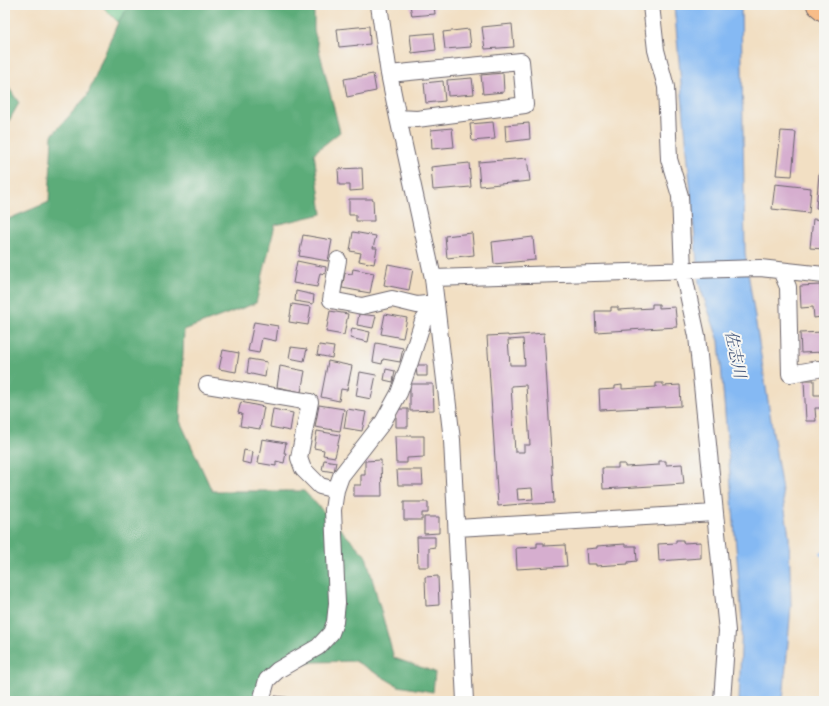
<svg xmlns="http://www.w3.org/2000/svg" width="829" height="706" font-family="'EB Garamond','Noto Serif JP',serif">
<rect width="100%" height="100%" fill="#f6f6f2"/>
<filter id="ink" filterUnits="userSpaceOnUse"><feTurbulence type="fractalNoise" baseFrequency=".025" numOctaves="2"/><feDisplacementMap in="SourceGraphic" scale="8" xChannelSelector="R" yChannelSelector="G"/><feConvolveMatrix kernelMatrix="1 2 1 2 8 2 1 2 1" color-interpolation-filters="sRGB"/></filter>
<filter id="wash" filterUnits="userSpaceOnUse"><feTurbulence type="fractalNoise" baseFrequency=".012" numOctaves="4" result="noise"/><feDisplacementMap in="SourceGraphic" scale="16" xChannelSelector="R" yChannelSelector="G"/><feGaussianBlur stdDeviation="0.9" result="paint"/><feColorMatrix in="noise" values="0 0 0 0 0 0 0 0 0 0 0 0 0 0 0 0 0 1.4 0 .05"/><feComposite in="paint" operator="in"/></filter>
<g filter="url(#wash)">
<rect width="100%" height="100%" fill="#f2dfc3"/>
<path fill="#71c88e" stroke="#4a7564" d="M101 5H130L118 22Z"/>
<path fill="#5cac79" stroke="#3f675a" d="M130 5H314V30L340 132 314 153 322 214 275 225 256 303 184 330 180 421 212 491H304L366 556 394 658 435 672 433 692 398 686 355 661 314 662 266 673 253 701H5V216L6 220 49 202 52 135 87 96 118 22Z
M5 82 19 103 5 128Z"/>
<path fill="#85b9f3" stroke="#546e97" d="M674 5H741L745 253 789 536 791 606 783 701H739L742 620 719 341 699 284Z"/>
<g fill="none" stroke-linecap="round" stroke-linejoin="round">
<path stroke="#85b9f3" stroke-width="4.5" d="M822 554H824"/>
</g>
<g id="blocks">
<path fill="#d6aecf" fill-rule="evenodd" d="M410 5H434L435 14 412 16Z
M512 24 514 47 485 49 482 27Z
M369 26 370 44 339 47 337 29Z
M469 29 471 47 445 49 443 32Z
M434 33 436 50 412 53 410 35Z
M503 73 504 92 483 94 481 75Z
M373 74 376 91 347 97 344 79Z
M472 78 474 94 448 96 447 80Z
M443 81 445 101 426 103 424 83Z
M493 122 495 139 472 141 470 124Z
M529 123 530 139 506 142 505 125Z
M452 128 454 147 432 149 431 130Z
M781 131 796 132 792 176 776 175Z
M527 158 530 181 480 186 478 162Z
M469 163 471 187 433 190 431 167Z
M362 168 363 190 350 191V185H339L338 169Z
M819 174 824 175V208H816Z
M775 184 811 188 809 213 772 209Z
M349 199H373L374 221H356V215H349Z
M813 219 824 220V249L810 248Z
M353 232 376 236 373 248H377L374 264 359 261 361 253 350 251Z
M472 233 474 255 447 258 445 236Z
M303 235 332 240 328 261 299 256Z
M533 237 535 260 494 264 492 242Z
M297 261 326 267 325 274 320 273 317 287 293 283Z
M388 264 413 269 409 290 384 285Z
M353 269 374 273 370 293 342 288 345 273 352 274Z
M820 285 821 317 814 318 813 307 801 308 800 286Z
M296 291 314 295 313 304 295 301Z
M292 304 311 307 308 325 289 322Z
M652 304H659V308L675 307 677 327 596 332 595 311H611V307H618V310L652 308Z
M330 311 348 314 344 335 326 332Z
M359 314 376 316 373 328 357 325Z
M385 314 407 318 403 338 381 334Z
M254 322 278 326 276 341 262 338 259 353 248 351Z
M352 328 370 332 368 342 350 338Z
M823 332 824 352 801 353 800 333Z
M544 333 554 503 533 504V503L498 506 487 336 508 335V336ZM523 339 525 365H510L508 340ZM526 385 530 445H524V452H515L511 386ZM532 488 533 499 518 500 517 489Z
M376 343 403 348 400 362 383 359 382 364 373 362Z
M319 345 334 347 332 358 317 355Z
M291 347 307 349 304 361 289 358Z
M223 350 239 353 236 372 219 369Z
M249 359 267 362 265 377 247 373Z
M328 361 352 366 347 390 341 389 339 401 321 397Z
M416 365H427V376H417Z
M280 366 305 371 301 392 277 387Z
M386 369 395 371 393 382 384 380Z
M360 372 376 375 371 399 356 396Z
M804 380H814V395H822L823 408H815L816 421H806Z
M656 383H663V386L680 385 681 406 600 410 599 390 615 389V386L622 385V389L656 387Z
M410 384H433L434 410 410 411Z
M241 402 264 407 260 429 240 426 242 414 238 413Z
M319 405 344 409 340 431 315 427Z
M273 409 293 413 290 431 270 427Z
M347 409 366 412 362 431 344 428Z
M396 409H408V427H396Z
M317 431 340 435 335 457 323 455 324 450 314 448Z
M395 436H424V457L407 458V463H396Z
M262 439 286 443 284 453H286L284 463 276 461V466L258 463Z
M244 450 253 452 251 464 242 462Z
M324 460 336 462 334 472 322 470Z
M381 460 382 496H354V485H361V475H365V461Z
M659 461H666V465L682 464 684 484 603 489 602 468H618V464H625V467L659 465Z
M397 470H422L423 485H398Z
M404 502H428V513H422V520H404Z
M424 517H439V533L424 534Z
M417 537H435V547L429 548V567H418Z
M676 540H683V543L701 542V558L659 561 658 544 676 543Z
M537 543H544V546L565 545 567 566 517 569 516 548 537 547Z
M625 544V546H636L637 561 628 562V564L596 566V564H587L586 549 597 548V546Z
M438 576 439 605 426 606 425 577Z
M275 696 294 698 293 701H274Z"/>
</g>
</g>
<g filter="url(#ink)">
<use href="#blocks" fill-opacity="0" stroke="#6b646b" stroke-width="1"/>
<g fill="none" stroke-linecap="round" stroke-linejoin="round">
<g stroke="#6b646b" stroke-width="18">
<path id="minor" d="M379 5 389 74 398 118 433 278 452 440 465 701
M651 5 656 50 666 87 669 159 680 196 683 271 697 336 727 631 722 701
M389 74 521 61 525 105 417 119 398 118
M338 260 331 300 362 306 392 299 417 305 436 303
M781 271 788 287 790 374 818 369
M433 278 760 268 824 275
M207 385 310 402 299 458 303 469 320 486 336 490
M457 528 715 513
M261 701 267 680 278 670 318 647 331 633 335 622 337 603 333 510 336 490 341 476 383 422 399 393 410 362 423 321 436 303"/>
</g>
<g stroke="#6b646b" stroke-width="24">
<path id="highway" d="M818 5 824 10"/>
</g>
<use href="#minor" stroke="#fff" stroke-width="16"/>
<use href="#highway" stroke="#f8bd89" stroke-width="22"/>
</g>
</g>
<g text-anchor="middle" stroke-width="4" stroke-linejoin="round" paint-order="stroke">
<g font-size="16" font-style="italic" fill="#45577b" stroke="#f6f6f2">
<text transform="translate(736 354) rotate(78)" y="6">佐志川</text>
</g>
</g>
<rect width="829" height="706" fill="none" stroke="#f6f6f2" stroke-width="20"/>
</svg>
